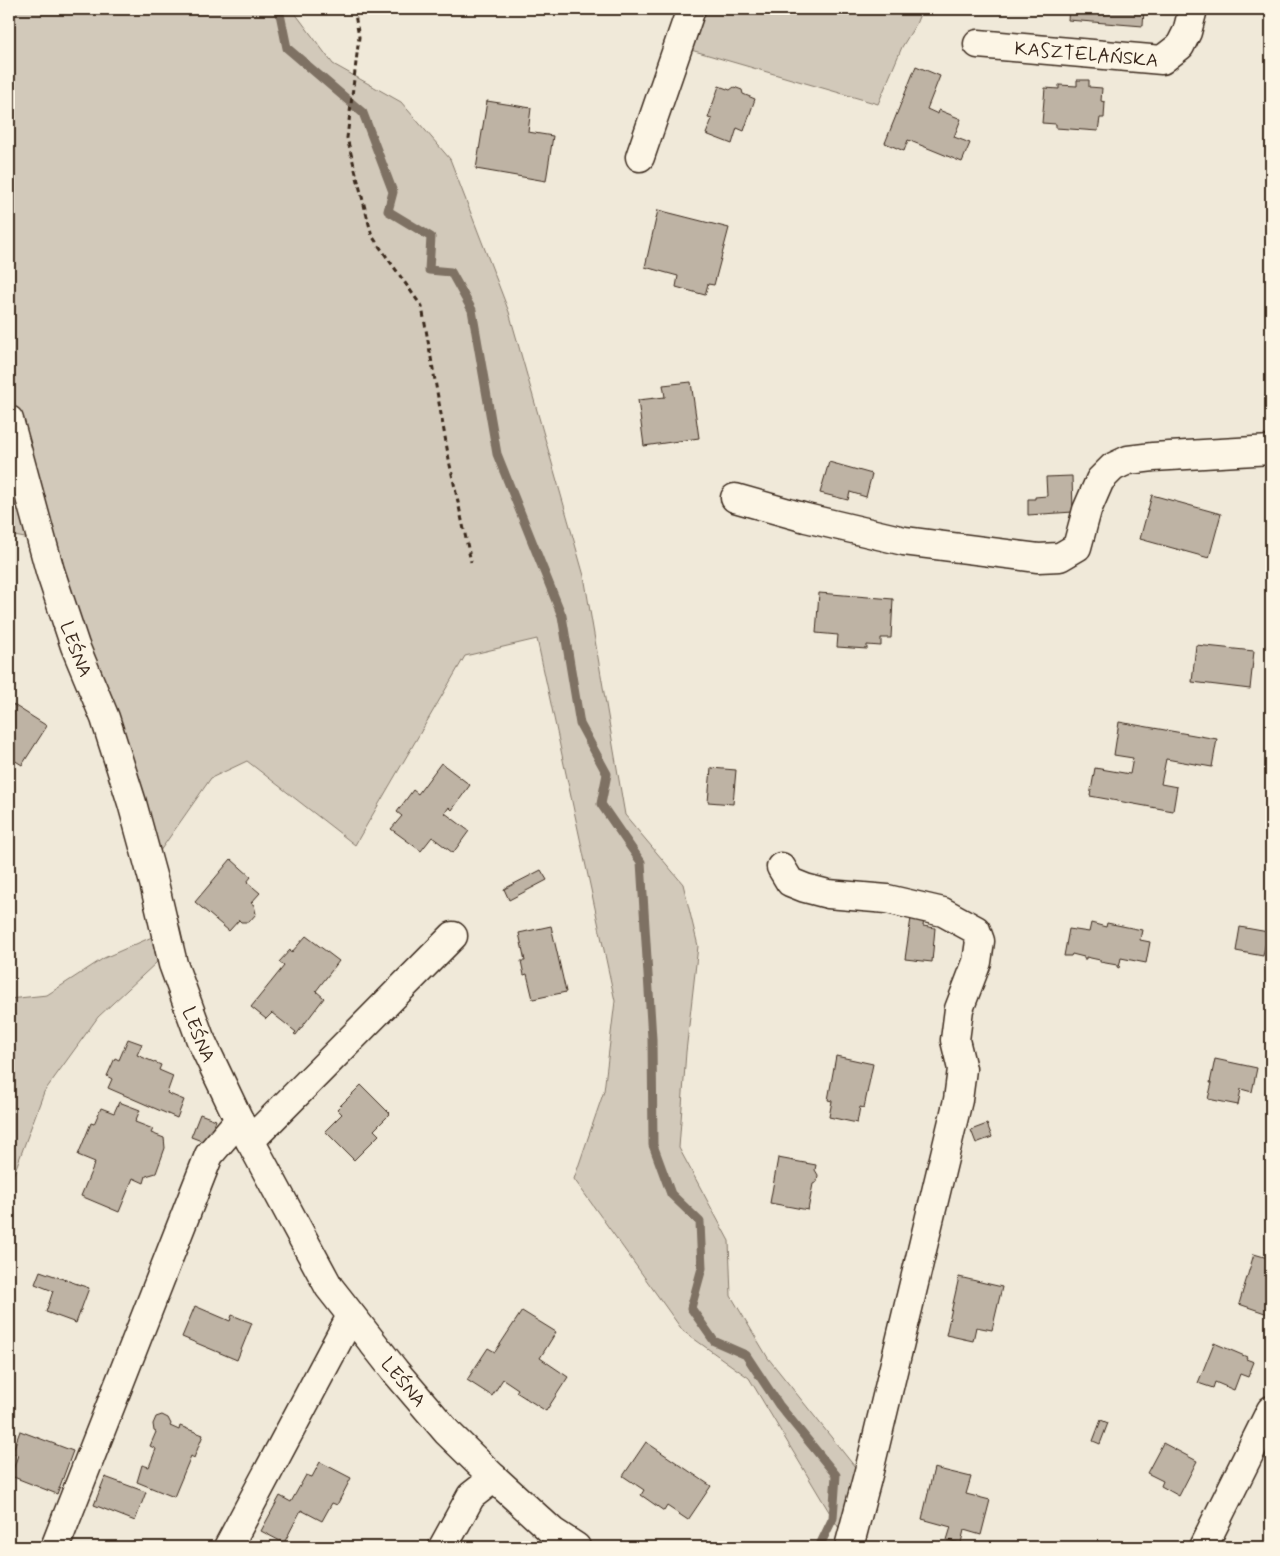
<svg xmlns="http://www.w3.org/2000/svg" width="1280" height="1556" font-family="Mynerve,sans-serif">
<rect width="100%" height="100%" fill="#f0e9d9"/>
<filter id="ink" filterUnits="userSpaceOnUse"><feTurbulence type="fractalNoise" baseFrequency=".02" numOctaves="2"/><feDisplacementMap in="SourceGraphic" scale="10" xChannelSelector="R" yChannelSelector="G"/><feConvolveMatrix kernelMatrix="1 2 1 2 8 2 1 2 1" color-interpolation-filters="sRGB"/></filter>
<g filter="url(#ink)">
<path fill="#d2c9ba" stroke="#867a6c" d="M9 9H292L333 64 401 102 450 159 509 312 584 576 625 815 683 884 698 946 686 1052 679 1148 729 1241 731 1296 768 1358 859 1472 843 1535 749 1378 683 1331 574 1179 604 1091 615 1001 537 639 465 656 355 845 247 761 211 778 155 858C102 699 43 541 9 377Z
M698 9H922L916 24 902 47 878 104 684 48Z
M9 465 30 539 9 535Z
M152 937 157 962 98 1017 44 1092 9 1187V999L47 995 104 958Z"/>
<g fill="none" stroke-linecap="round" stroke-linejoin="round">
<path stroke="#7e7163" stroke-width="9" d="M279 9 287 48 363 113 393 192 388 211 431 237 429 270 451 272 472 310 497 454 562 616 580 724 607 774 601 804 641 862 652 1039 653 1145 671 1194 700 1222 702 1268 691 1308 714 1341 746 1355 779 1405 836 1475 833 1518 819 1547"/>
</g>
<path fill="#beb3a4" stroke="#3b2a1e" d="M1069 9H1144L1143 26 1068 20Z
M916 66 940 76 927 109 938 114 939 110 961 119 954 137 970 143 962 162 908 140 904 151 885 143Z
M1077 80H1089V87L1102 88 1101 101 1105 102 1104 118H1100L1098 131 1056 128V124L1042 123 1045 88 1059 89V85L1077 86Z
M719 86 730 90 734 87 742 90 743 94 755 99 744 131 737 128 732 144 706 134 712 119 708 118Z
M487 101 531 108 528 132 553 136 546 181 476 169Z
M658 210 729 228 714 285 708 284 705 295 676 287 678 276 645 267Z
M691 382 699 438 644 446 638 400 665 397 663 385Z
M829 462 872 474 866 497 850 492 848 500 820 493Z
M1072 476 1073 512 1028 515V499H1035V497L1047 496 1046 477Z
M1152 495 1221 514 1209 558 1140 539Z
M819 593 893 599 891 638H881V646L867 645V649L837 647 838 635 816 633Z
M1196 645 1254 651 1250 689 1192 682Z
M9 702 47 726 22 765 9 757Z
M1119 722 1217 739 1212 767 1166 759 1161 784 1177 787 1173 811 1090 796 1095 768 1130 774 1133 758 1114 755Z
M441 763 470 785 452 810 449 807 445 813 469 831 453 853 432 837 421 851 391 829 402 816 397 812 413 790 418 794Z
M711 768 736 770 733 804 708 802Z
M231 859 251 877 247 882 260 893 251 903 254 905 256 914 249 922H241L239 920 229 931 195 902Z
M541 870 547 880 509 900 504 889Z
M911 918 924 919 923 926 935 928 932 962 905 959Z
M1091 923 1106 927 1107 923 1142 930 1140 940 1150 942 1146 963 1121 958 1119 968 1117 967V965L1100 962V960L1086 957V959H1084V957L1072 954 1071 956H1064L1069 929 1089 932Z
M551 926 566 992 533 999 527 974 524 975 521 961H525L519 933Z
M1240 927 1268 932 1263 956 1236 951Z
M306 936 339 961 316 991 324 998 296 1035 294 1034 296 1032 272 1013 266 1019 251 1007 284 966 279 962 290 950 291 953Z
M128 1039 142 1044 137 1055 161 1065 159 1070 173 1076 167 1093 184 1100 177 1118 108 1088 112 1079 107 1076 115 1058 119 1060Z
M836 1056 873 1064 864 1108 860 1107 857 1123 829 1117 832 1101 828 1100Z
M1215 1059 1257 1068 1252 1092 1241 1089 1238 1105 1208 1099 1212 1083H1210Z
M361 1085 390 1114 374 1130 379 1135 354 1160 325 1131 342 1114 337 1109Z
M119 1102 140 1110 135 1122 153 1129 151 1133 164 1138 165 1148 156 1173 146 1176 144 1183 133 1178 119 1212 81 1196 95 1162 78 1155 91 1123 94 1124 101 1108 114 1113Z
M200 1114 216 1120 207 1143 191 1137Z
M987 1124 992 1137 976 1143 971 1130Z
M778 1158 816 1165 815 1170 818 1175 817 1182 813 1184 808 1210 770 1203Z
M1254 1254 1271 1259V1278L1267 1293 1271 1295V1304L1268 1314 1239 1304Z
M40 1271 89 1288 76 1323 46 1312 53 1291 35 1284Z
M959 1277 1002 1287 992 1330 976 1327 973 1341 946 1335Z
M195 1306 230 1321 232 1315 252 1323 237 1360 182 1337Z
M522 1311 556 1332 540 1358 568 1377 546 1411 516 1392 518 1389 503 1379 492 1396 467 1380 488 1348 495 1352Z
M1214 1343 1247 1357 1246 1359 1254 1362 1248 1377 1240 1374 1234 1390 1215 1382 1213 1388 1198 1383Z
M162 1415 168 1418 171 1424 170 1426 179 1430 180 1426 203 1435 194 1458 191 1456 174 1497 137 1482 142 1465 149 1467 156 1449 150 1446 156 1432 154 1431 153 1424 156 1417Z
M1101 1420 1108 1423 1100 1444 1093 1441Z
M20 1431 73 1451 57 1494 11 1476 18 1455 12 1453Z
M646 1442 711 1486 688 1520 667 1506 664 1511 641 1495 644 1490 623 1476Z
M1163 1443 1197 1461 1179 1496 1161 1486 1163 1481 1147 1473Z
M320 1462 351 1478 337 1505 332 1503 322 1521 301 1510 284 1543 261 1531 280 1496 291 1502 306 1475 312 1477Z
M934 1468 971 1477 966 1494 990 1500 981 1535 964 1530 961 1543 947 1540 951 1527 922 1519Z
M105 1477 146 1492 135 1521 94 1505Z"/>
<g fill="none" stroke-linecap="round" stroke-linejoin="round">
<g stroke="#3b2a1e" stroke-width="31">
<g id="minor">
<path id="s1" d="M978 44 1162 60 1180 46 1187 32 1193 9"/>
<path d="M640 157 691 9"/>
<path id="s2" d="M9 420 50 571 75 646 105 718 132 803 154 883 173 964 200 1038 239 1120 329 1287 395 1371 447 1432 494 1478 553 1532 576 1547"/>
<path d="M735 498 806 518 904 541 1038 558 1060 557 1077 547 1087 510 1100 480 1113 467 1128 460 1153 457 1271 450"/>
<path d="M781 867 790 882 805 888 828 894 887 899 943 912 976 930 980 941 977 962 959 1009 955 1040 962 1069 958 1100 869 1471 849 1547"/>
<path d="M250 1141 453 936"/>
<path d="M55 1547 209 1155 239 1120"/>
<path d="M228 1547 351 1316"/>
<path d="M443 1547 471 1496 494 1478"/>
<path d="M1203 1547 1271 1410"/>
</g>
</g>
<path stroke="#3b2a1e" stroke-width="3" stroke-dasharray="5 4" stroke-linecap="butt" d="M354 9 359 37 347 138 372 236 422 307 450 465 471 562"/>
<use href="#minor" stroke="#fcf5e5" stroke-width="28"/>
</g>
</g>
<g text-anchor="middle" stroke-width="4" stroke-linejoin="round" paint-order="stroke">
<g font-size="19" fill="#3b2a1e" stroke="#fcf5e5">
<text dy="7" stroke="none"><textPath href="#s1" startOffset="109">KASZTELAŃSKA</textPath></text>
<text dy="7" stroke="none"><textPath href="#s2" startOffset="239">LEŚNA</textPath></text>
<text dy="7" stroke="none"><textPath href="#s2" startOffset="644">LEŚNA</textPath></text>
<text dy="7" stroke="none"><textPath href="#s2" startOffset="1049">LEŚNA</textPath></text>
</g>
</g>
<rect width="1280" height="1556" fill="none" stroke="#fcf5e5" stroke-width="30"/>
<rect x="15" y="15" width="1250" height="1526" fill="none" stroke="#3b2a1e" stroke-width="2" filter="url(#ink)"/>
</svg>
